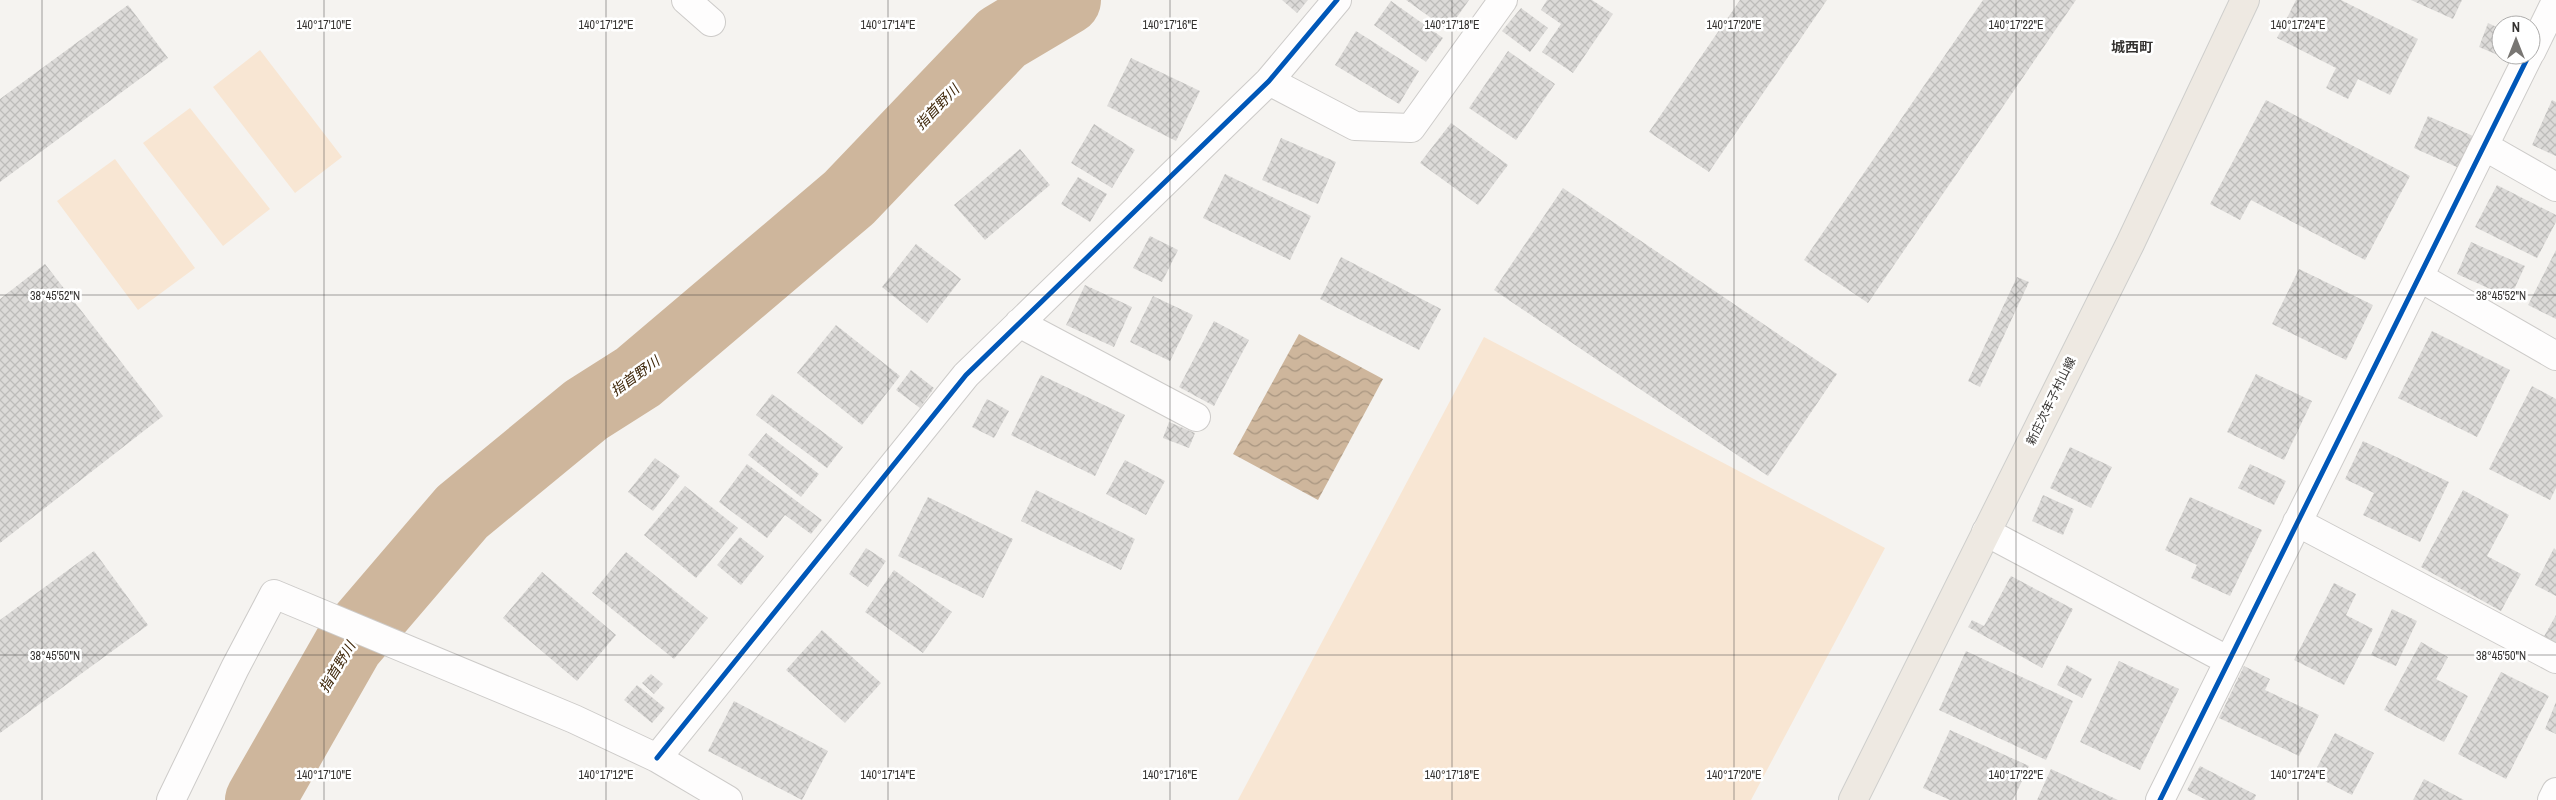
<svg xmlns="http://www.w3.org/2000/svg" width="2556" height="800" font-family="'Archivo Narrow','Noto Sans JP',sans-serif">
<defs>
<pattern id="water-waves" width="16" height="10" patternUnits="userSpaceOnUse" patternTransform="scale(1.25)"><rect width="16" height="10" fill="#ceb69c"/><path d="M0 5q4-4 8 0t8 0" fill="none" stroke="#a89580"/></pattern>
<pattern id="building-cross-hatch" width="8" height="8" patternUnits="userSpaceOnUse" patternTransform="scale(1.25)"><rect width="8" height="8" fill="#dcdad8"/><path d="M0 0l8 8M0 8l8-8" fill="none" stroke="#bdbcba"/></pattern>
</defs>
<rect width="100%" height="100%" fill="#f5f3f0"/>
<path fill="#f8e6d3" d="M260 50 342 157 295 193 213 87Z
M190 108 270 209 223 246 143 143Z
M115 159 195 268 138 310 57 201Z
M1484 337 1885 548 1751 800H1238Z"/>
<path fill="url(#water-waves)" d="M1299 334 1383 379 1318 500 1233 454Z"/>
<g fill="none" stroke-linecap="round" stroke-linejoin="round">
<path stroke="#ceb69c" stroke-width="70" d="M260 800 349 644 462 512 586 410 638 377 849 198 1002 38 1066 0"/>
</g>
<path fill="url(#building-cross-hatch)" d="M1282 0H1308L1297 13Z
M1406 0H1469L1448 30Z
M1547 0H1592L1613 14 1573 73 1542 52 1561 24 1541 10Z
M1740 0H1827L1709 172 1649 132Z
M1983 0H2076L1868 303 1804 260Z
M2296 0H2341L2418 39 2390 95 2358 79 2348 99 2326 88 2336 68 2277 38Z
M2411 0H2462L2453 19Z
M1391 1 1443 38 1426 62 1374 25Z
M128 5 168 58 0 182V99Z
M1521 8 1548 28 1530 52 1502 31Z
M2488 23 2501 29V55H2514L2512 61 2479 47Z
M1356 31 1419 71 1399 104 1335 65Z
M1508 51 1555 84 1516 140 1469 108Z
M1131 58 1200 91 1176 141 1107 106Z
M2266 100 2410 176 2365 260 2251 200 2240 220 2210 204Z
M2552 100 2556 102V156L2532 145Z
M2428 116 2473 136 2459 168 2414 148Z
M1451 123 1508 165 1478 205 1420 163Z
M1094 124 1135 150 1112 188 1071 163Z
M1281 138 1336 162 1318 204 1262 180Z
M1020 149 1050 185 985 240 954 205Z
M1225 174 1311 216 1290 260 1203 218Z
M1078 177 1107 194 1090 222 1061 204Z
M2497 185 2556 215V222L2537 258 2475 227Z
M1563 188 1837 374 1768 476 1494 290Z
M1150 236 1178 250 1162 282 1133 268Z
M2471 242 2525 266 2510 298 2457 274Z
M916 244 961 279 927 323 882 287Z
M2556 250V319L2528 305Z
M1341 257 1441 309 1419 350 1320 299Z
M45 264 163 416 0 543V299Z
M2299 269 2373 305 2346 360 2272 324Z
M2017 277 2029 282 1980 387 1968 381Z
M1085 285 1132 307 1114 347 1066 325Z
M1153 296 1193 315 1170 361 1130 342Z
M1214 321 1249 340 1214 406 1179 387Z
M836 325 900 376 862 425 797 373Z
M2432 331 2510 370 2477 437 2398 398Z
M911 370 934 388 920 408 896 390Z
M2256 374 2312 401 2284 460 2227 432Z
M1041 375 1125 415 1095 476 1011 435Z
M2532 386 2556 399V488L2550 500 2489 469Z
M772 394 843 447 827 468 756 415Z
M987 399 1009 411 994 438 972 427Z
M1169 422 1195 433 1189 448 1163 438Z
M766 433 819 474 801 497 748 455Z
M2363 441 2449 482 2420 542 2363 515 2374 493 2345 479Z
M2070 447 2112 467 2091 508 2050 488Z
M655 458 680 476 653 511 628 492Z
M1125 460 1165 481 1146 515 1106 494Z
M747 464 822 520 811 534 785 515 767 538 719 502Z
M2250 464 2286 481 2274 505 2238 488Z
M685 486 738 528 696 578 644 535Z
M1036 490 1135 539 1121 570 1021 521Z
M2463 490 2509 515 2487 556 2521 574 2501 611 2421 567Z
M2043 495 2074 509 2063 535 2032 521Z
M928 497 1013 539 983 598 898 556Z
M2190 497 2262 530 2230 596 2191 578 2197 565 2165 550Z
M740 537 764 556 741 585 717 565Z
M866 548 886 561 868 587 849 574Z
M2554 548 2556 550V596L2535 585Z
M94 551 148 625 0 733V620Z
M626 552 708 618 674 659 592 593Z
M894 570 952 612 923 653 865 612Z
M542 572 616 635 577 681 503 618Z
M2011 576 2073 609 2042 668 1968 627 1972 620 1984 626Z
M2334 583 2356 594 2346 615 2373 629 2344 685 2294 660Z
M2392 609 2417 621 2396 666 2371 655Z
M2556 615V648L2542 640Z
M822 630 881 683 845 723 786 670Z
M2421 642 2448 657 2436 679 2468 696 2444 742 2384 710Z
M1966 651 2073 701 2046 760 1939 710Z
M2119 661 2179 689 2140 770 2080 742Z
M2067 665 2092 679 2082 698 2057 685Z
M2244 666 2270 679 2265 690 2319 715 2299 756 2219 718Z
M2501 672 2549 696 2506 779 2458 754Z
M651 674 663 684 654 694 642 683Z
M637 685 665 708 652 723 624 700Z
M734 701 828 751 802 800 708 751Z
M2556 702V734L2545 729Z
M1950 730 2029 766 2013 800H1950L1923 788Z
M2335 733 2374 753 2352 795 2313 775Z
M2200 766 2256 795 2254 800H2206L2187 790Z
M2051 769 2118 800H2037Z
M2424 779 2464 800H2413Z"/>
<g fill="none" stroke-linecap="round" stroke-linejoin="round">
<g stroke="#cdcbc9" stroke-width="30">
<path id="minor" d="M686 0 711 22
M2531 52 2556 1
M1269 81 1355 126 1411 128 1503 0
M2484 146 2556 187
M2419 277 2556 356
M1019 323 1196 417
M2297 522 2556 659
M1986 532 2229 661
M657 758 966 375 1269 81 1337 0
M171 800 235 668 274 594 574 719 657 758 728 800
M2160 800 2529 55
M2552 800 2556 792"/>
</g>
<g stroke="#cececc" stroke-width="30">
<path id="major" d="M1853 800 2130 244 2245 0"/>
</g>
<use href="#minor" stroke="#fefdfd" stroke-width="28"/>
<use href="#major" stroke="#eee9e2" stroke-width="28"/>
<g stroke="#fff" stroke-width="8">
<path id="cycleway" d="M657 758 966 375 1269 81 1337 0
M2160 800 2529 55"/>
</g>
<use href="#cycleway" stroke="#0057b8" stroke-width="5"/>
</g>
<path fill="none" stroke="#343230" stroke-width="1" stroke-opacity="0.45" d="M42 0V800M324 0V800M606 0V800M888 0V800M1170 0V800M1452 0V800M1734 0V800M2016 0V800M2298 0V800M0 295H2556M0 655H2556"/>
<g text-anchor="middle" stroke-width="5" stroke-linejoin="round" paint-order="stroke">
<g font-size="12" fill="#343230" stroke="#fff">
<text transform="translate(2051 401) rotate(-64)" y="4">新庄次年子村山線</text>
</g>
<g font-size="14" font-weight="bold" fill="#343230" stroke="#fff">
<text x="2132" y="52">城西町</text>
</g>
<g font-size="14" font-style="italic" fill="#3d2507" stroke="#fff">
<text transform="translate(937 107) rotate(-46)" y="5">指首野川</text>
<text transform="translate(635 376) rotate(-36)" y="5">指首野川</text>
<text transform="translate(337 667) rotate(-59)" y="5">指首野川</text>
</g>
</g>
<g font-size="12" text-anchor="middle" fill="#343230" stroke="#fff" stroke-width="5" stroke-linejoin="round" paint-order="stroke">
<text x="324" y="29">140°17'10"E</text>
<text x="606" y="29">140°17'12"E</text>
<text x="888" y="29">140°17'14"E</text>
<text x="1170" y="29">140°17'16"E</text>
<text x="1452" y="29">140°17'18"E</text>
<text x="1734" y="29">140°17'20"E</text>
<text x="2016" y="29">140°17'22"E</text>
<text x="2298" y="29">140°17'24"E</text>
<text x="55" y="300">38°45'52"N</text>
<text x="2501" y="300">38°45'52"N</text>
<text x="55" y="660">38°45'50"N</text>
<text x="2501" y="660">38°45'50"N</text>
<text x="324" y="779">140°17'10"E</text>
<text x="606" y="779">140°17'12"E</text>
<text x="888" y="779">140°17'14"E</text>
<text x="1170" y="779">140°17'16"E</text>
<text x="1452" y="779">140°17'18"E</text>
<text x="1734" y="779">140°17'20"E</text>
<text x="2016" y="779">140°17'22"E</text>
<text x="2298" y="779">140°17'24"E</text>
</g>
<g transform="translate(2516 40)"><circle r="24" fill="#ffffff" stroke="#aeadac"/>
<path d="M0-4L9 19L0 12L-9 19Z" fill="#787673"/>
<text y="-8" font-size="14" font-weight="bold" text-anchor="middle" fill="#343230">N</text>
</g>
</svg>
